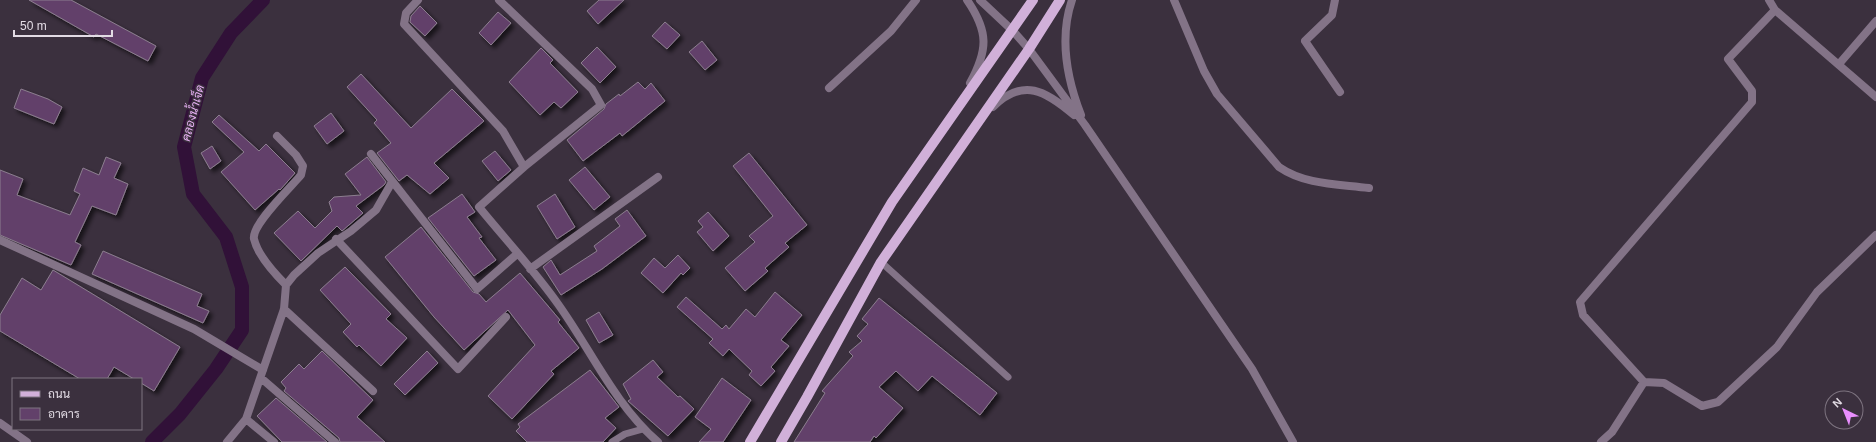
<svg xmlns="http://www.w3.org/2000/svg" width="1876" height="442" font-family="Arial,Sarabun,sans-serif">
<defs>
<filter id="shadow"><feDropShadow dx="3.5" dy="3.5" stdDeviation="2" flood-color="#0009"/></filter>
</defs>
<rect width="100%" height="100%" fill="#3b303e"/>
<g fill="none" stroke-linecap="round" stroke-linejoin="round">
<path stroke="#311138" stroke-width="14" d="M152 442 180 414 216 369 242 330V287L226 237 193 194 184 147 202 78 231 33 263 0"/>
</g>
<path fill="#62406a" stroke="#8c7e8f" filter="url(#shadow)" d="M29 0H71L156 46 148 61 96 34 94 37Z
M599 0H624L598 24 587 11Z
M420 6 437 23 425 36 410 22 411 16Z
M498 12 511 23 491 45 479 33Z
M665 22 680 35 667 49 652 36Z
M702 41 717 60 705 70 689 52Z
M597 47 616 67 600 83 581 63Z
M541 48 553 60 550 63 578 92 561 108 554 102 540 115 509 82Z
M361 74 411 128 452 89 484 121 434 163 449 178 430 194 407 175 399 181 377 153 391 143 374 123 377 120 347 87Z
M638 82 645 89 651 83 665 101 622 136 620 133 583 161 567 140 604 109 606 104 619 94 620 96Z
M21 89 48 99 62 107 54 124 14 108Z
M331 113 344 131 327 144 314 126Z
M219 115 259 151 266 144 295 173 280 190 279 189 255 210 221 172 244 152 212 122Z
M212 146 221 161 210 169 201 153Z
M495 151 511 170 498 181 482 161Z
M749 153 807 225 785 243 789 247 765 268 768 271 745 291 725 268 755 242 749 236 773 216 733 166Z
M106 157 121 163 114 178 128 184 116 215 92 206 75 242 81 245 71 265 0 235V170L23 179 17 195 70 215 80 194 74 191 83 168 99 175Z
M367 157 386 182 384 185 356 206 363 213 342 231 337 226 301 261 274 233 298 211 315 228 332 211 329 202 334 197 361 195 345 174Z
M585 167 610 197 594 210 569 180Z
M462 194 475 212 467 217 482 237 479 238 496 260 474 276 428 218Z
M555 194 575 227 557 239 537 206Z
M627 210 646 236 602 269 561 295 543 267 551 260 560 275 597 251 594 246 620 226 615 219Z
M708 212 729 236 713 251 697 232 703 227 698 221Z
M421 227 473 292 479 294 486 302 520 273 560 320 558 322 579 348 551 371 554 374 512 419 488 396 535 345 508 310 464 350 434 317 385 257Z
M103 251 202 294 197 306 209 311 203 323 92 274Z
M678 255 690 268 683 275 681 273 663 293 641 273 654 258 665 268Z
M345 267 391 314 386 319 407 338 381 366 359 345 357 347 343 332 351 324 320 290Z
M53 270 180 347 154 391 141 383V379H134L114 367 107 379H80L0 331V315L22 278 41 290Z
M775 292 802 315 781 340 789 346 771 367 775 371 761 386 749 375 752 371 729 349 723 356 709 343 713 339 677 307 686 297 722 329 726 325 729 329 746 309 755 317Z
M879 298 997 393 980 415 932 376 918 391 896 371 879 387 903 408 876 438 874 436 870 442H794L825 393 822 391 853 356 849 352 862 341 857 336 868 324 862 319Z
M599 312 613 335 599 343 586 320Z
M322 351 373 400 357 417 385 442H340L339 438 284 391 286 388 281 382 299 364 304 369Z
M427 351 438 363 405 395 394 384Z
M653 360 663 372 657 377 678 397 680 396 694 409 668 436 628 401 631 399 623 384Z
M590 370 619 407 605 418 616 428 603 442H527L516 431 520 427 518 424Z
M722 378 751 400 723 442H699L711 429 695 417Z
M276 398 327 442H282L257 416Z"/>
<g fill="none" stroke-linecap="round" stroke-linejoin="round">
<path stroke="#837387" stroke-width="7" d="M881 262 1008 377
M612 442 625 434 643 429"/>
<path stroke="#837387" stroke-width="8" d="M418 0 406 13 404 24 503 131 524 167
M499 0 592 89 601 105 524 167 479 207C505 239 534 270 558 304 591 350 615 405 658 442
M1174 0 1204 71 1217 94 1279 167C1305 185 1338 184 1369 188
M1335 0 1332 15 1305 41 1340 92
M1769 0 1775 10 1876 97
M1775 10 1728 59 1752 91V102L1580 302 1583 315 1644 382 1664 383 1702 406 1718 402 1777 347 1817 292 1876 235
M1839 64 1876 21
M829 88 891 31 916 0
M277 136 296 155 303 166 301 175C291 187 251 225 254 239 258 256 274 273 286 285
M371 154 477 289 517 254
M336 239 458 369 506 317
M0 240 194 329 263 370
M530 269 658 177
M284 309 373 391
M261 378 335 442
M246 419 274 442
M0 423 27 442
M227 442 246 419 284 309 286 285 294 275 318 253 351 231 376 210 392 182
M1601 442 1612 432 1644 382"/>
<path stroke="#837387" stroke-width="8" d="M967 0C989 32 988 50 970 83
M980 0 1013 31 1029 49 1085 125 1252 369 1293 442
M1072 0C1059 38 1067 79 1081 115
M993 107C1023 77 1046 91 1074 115"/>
<path stroke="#d1b0d9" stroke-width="10" d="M750 442 892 202 1033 0
M781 442 807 397 881 262 1029 49 1060 0"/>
</g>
<g text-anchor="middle" stroke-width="3" stroke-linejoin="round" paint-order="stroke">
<g font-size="12" font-style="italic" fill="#ebb4f8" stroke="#3b303e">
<text transform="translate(193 113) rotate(-75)" y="4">คลองน้ำเจ็ด</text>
</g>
</g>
<rect x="12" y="378" width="130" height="52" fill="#3b303e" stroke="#7e7480"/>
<rect x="20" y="391" width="20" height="6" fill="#d1b0d9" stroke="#7e7480"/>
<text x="48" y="398" font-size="12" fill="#e2dbe4">ถนน</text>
<rect x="20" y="408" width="20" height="12" fill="#62406a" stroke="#7e7480"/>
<text x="48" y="418" font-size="12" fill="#e2dbe4">อาคาร</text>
<g transform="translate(1844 410) rotate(317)"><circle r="19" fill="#3b303e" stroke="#7e7480"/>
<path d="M0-3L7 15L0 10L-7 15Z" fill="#e98efe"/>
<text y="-6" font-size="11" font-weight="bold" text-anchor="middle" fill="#e2dbe4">N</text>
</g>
<path d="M14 30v6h98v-6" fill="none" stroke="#e2dbe4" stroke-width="2"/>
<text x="20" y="30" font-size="12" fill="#e2dbe4" stroke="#3b303e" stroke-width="3" paint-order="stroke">50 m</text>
</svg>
